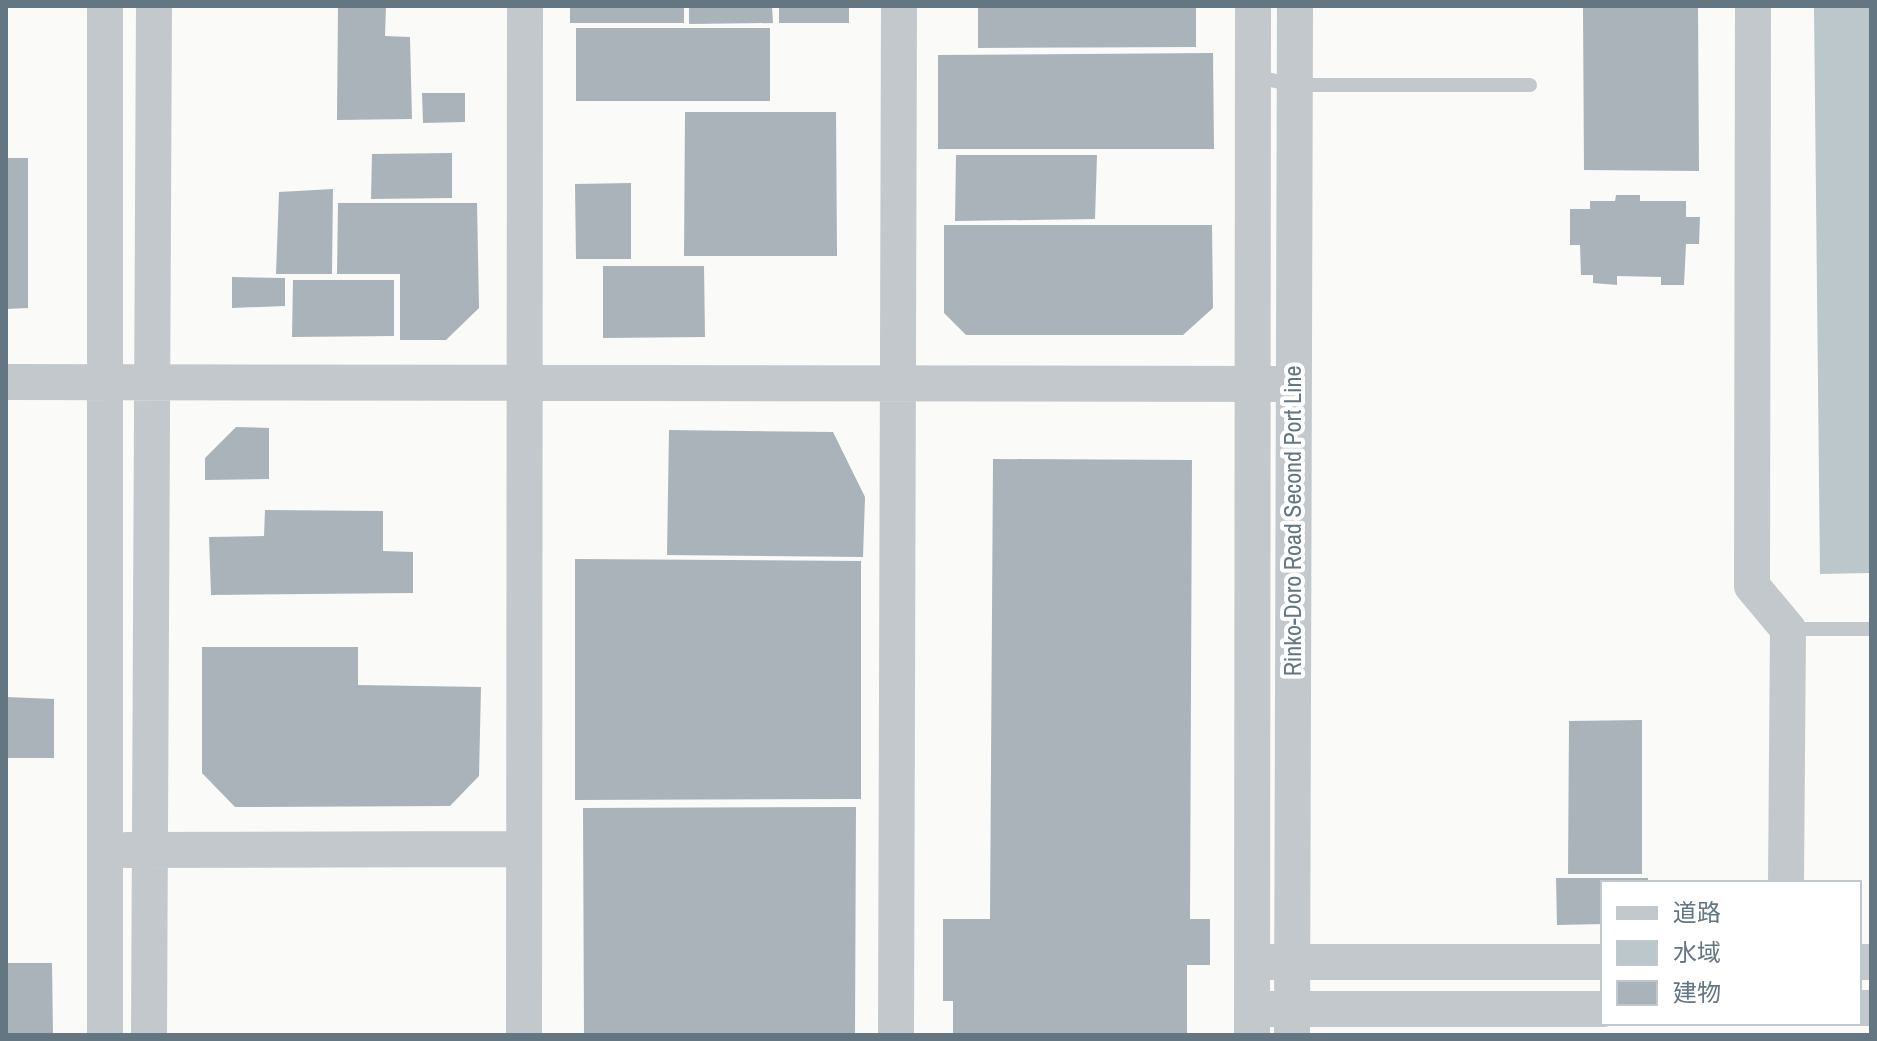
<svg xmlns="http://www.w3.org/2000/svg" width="1877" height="1041" font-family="'Archivo Narrow','Noto Sans JP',sans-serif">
<rect width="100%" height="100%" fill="#fafaf8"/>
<path fill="#bbc7cb" d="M1814 6H1871V573L1820 574Z"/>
<path fill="#aab3b9" d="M338 6H386L385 36 410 37 412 119 337 120Z
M570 6H684V23H570Z
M689 6H772L773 23 689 24Z
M779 6H849V23H779Z
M978 6H1196V47L978 48Z
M1583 6H1698L1699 171 1584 170Z
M576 28H770V101H576Z
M1213 53 1214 149H938V55Z
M422 93H465V122L423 123Z
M685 112H836L837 256H684Z
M452 153V198L371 199 372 154Z
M956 155H1097L1095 219 955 221Z
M6 158H28V308L6 309Z
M631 183V259H576L575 184Z
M333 189 332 274H276L279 192Z
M1616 195H1640V201H1686V217H1700L1699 244H1686L1684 285H1661V277L1617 276V285L1593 283V275H1581L1580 245H1570V209H1590V201H1615Z
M338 203H477L479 308 446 340H400V274H337Z
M944 225H1212L1213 308 1183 335H966L944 313Z
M603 266H704L705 337 603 338Z
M232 277 285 278V306L232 308Z
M293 280H394V336L292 337Z
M236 427 269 428V479L205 480V458Z
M669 430 833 432 865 497 863 557 667 555Z
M993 459 1192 460 1190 919H1210V965H1187V1035H953V1001H943V919H990Z
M265 510 383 511V551L413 552V593L211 595 209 537 264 536Z
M575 559 861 561V799L575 800Z
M202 647H358V685L481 687 479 776 450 806 235 807 202 773Z
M6 697 54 699V758H6Z
M1642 720V874H1568L1569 721Z
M856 807 855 1035H584L583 808Z
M1556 878H1648V883H1603V924L1557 925Z
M6 963H52L53 1035H6Z"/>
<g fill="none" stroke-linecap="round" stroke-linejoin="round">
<path stroke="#c3c8cc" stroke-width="14" d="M1253 76 1294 85H1530
M1788 629H1871"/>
<path stroke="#c3c8cc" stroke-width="36" d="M105 6V1035
M1753 6 1752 586 1788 629 1786 883
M6 382 1294 384
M127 850 524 849
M1269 962H1603
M1859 962H1871
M1859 1008H1871
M1269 1009H1603
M149 1035 154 6
M524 1035 525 6
M896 1035 899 6
M1252 1035 1253 6
M1292 1035 1295 6"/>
</g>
<g text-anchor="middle" stroke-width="8" stroke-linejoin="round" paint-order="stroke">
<g font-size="24" fill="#657683" stroke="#fff">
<text transform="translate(1293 521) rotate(-90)" y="8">Rinko-Doro Road Second Port Line</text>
</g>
</g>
<rect width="1877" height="1041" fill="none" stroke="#657683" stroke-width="16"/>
<rect x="1601" y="881" width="260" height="144" fill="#ffffff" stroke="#c1c8cd" stroke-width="2"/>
<rect x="1617" y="907" width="40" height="12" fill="#c3c8cc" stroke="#c1c8cd" stroke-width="2"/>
<text x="1673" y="921" font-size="24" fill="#657683">道路</text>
<rect x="1617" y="941" width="40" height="24" fill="#bbc7cb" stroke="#c1c8cd" stroke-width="2"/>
<text x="1673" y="961" font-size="24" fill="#657683">水域</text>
<rect x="1617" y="981" width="40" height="24" fill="#aab3b9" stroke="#c1c8cd" stroke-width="2"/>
<text x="1673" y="1001" font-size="24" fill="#657683">建物</text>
</svg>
